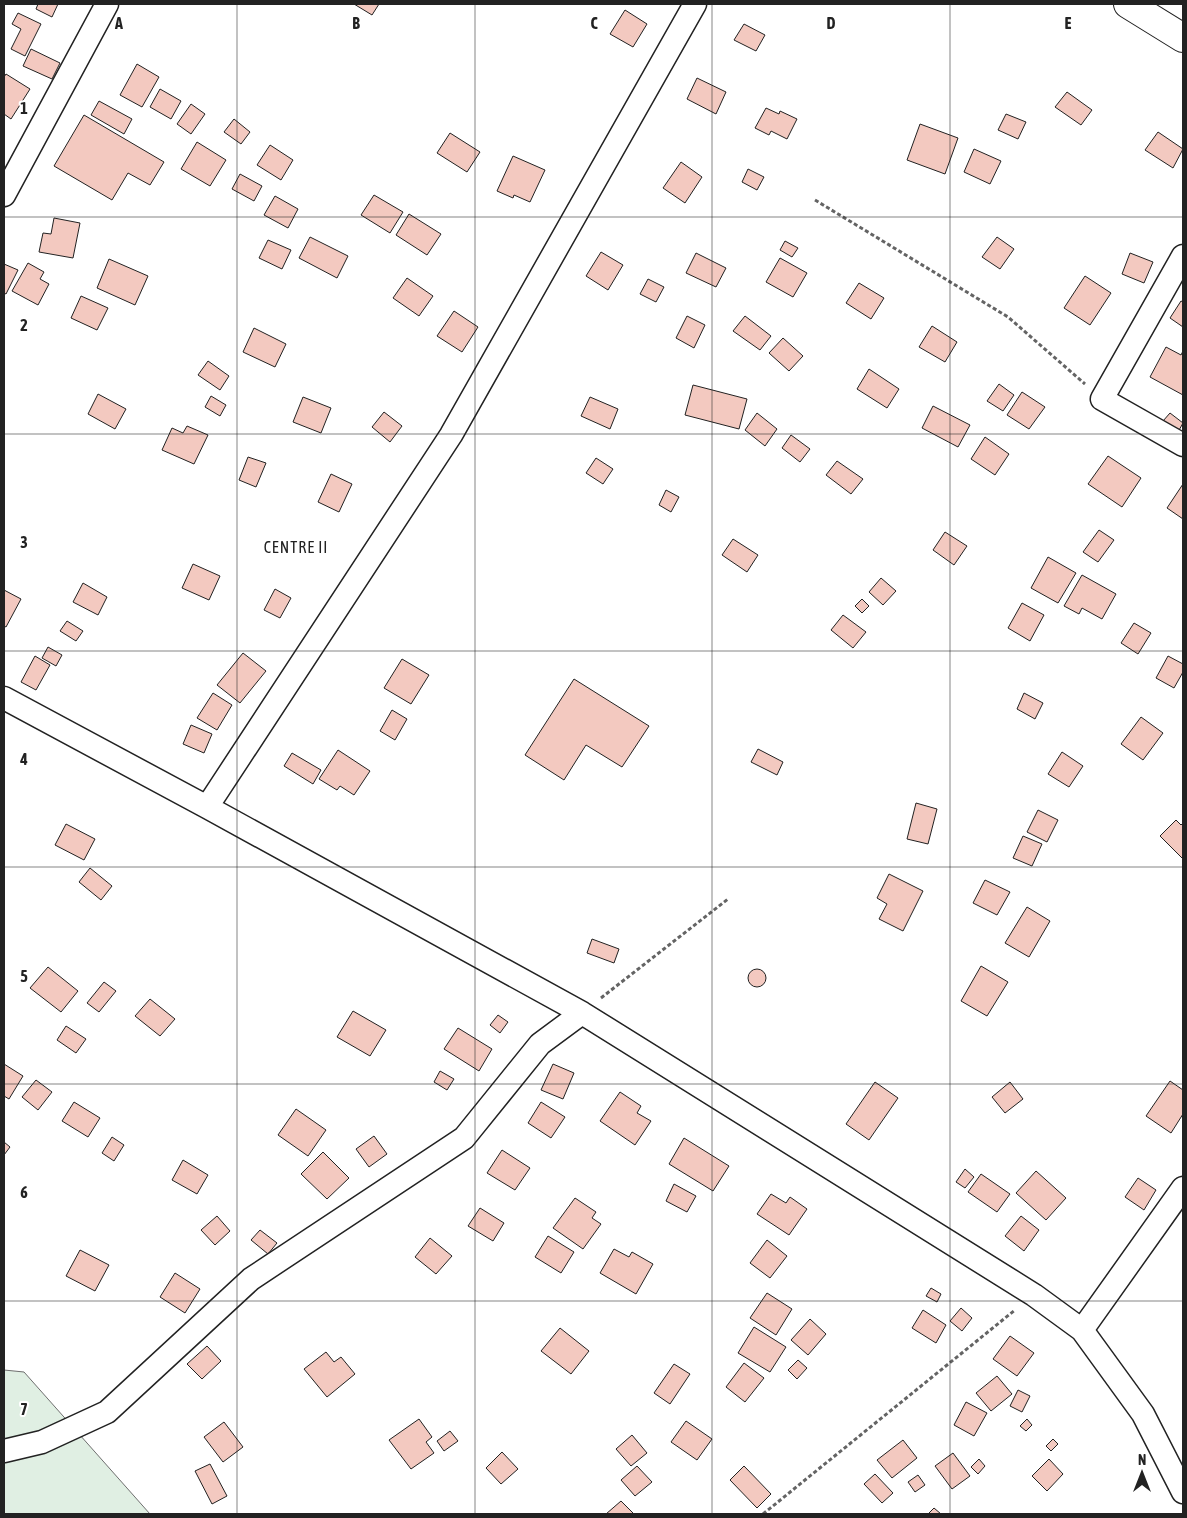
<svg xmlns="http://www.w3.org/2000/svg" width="1187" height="1518" font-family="'Asap Condensed',sans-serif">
<rect width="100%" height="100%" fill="#fff"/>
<path fill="#e0efe3" stroke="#6f6f6f" d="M4 1370 24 1372 150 1514H4Z"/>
<path fill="#f3c9c0" stroke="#222" d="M38 4H58L52 17 36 9Z
M354 4H379L372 15Z
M625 10 647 24 633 47 610 34Z
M18 13 41 24 25 56 11 49 21 29 12 24Z
M744 24 765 35 756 51 734 40Z
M31 49 60 63 52 79 23 66Z
M137 64 159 77 142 107 120 95Z
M6 74 30 89 11 119 4 114V77Z
M697 78 726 92 716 114 687 99Z
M160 89 181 101 171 119 150 107Z
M1067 92 1092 110 1081 125 1055 107Z
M99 101 132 119 124 134 91 115Z
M191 104 205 114 191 134 177 124Z
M766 108 779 114 780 111 797 119 787 139 771 131 769 135 755 128Z
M1006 114 1026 122 1018 139 998 130Z
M84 115 164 162 150 185 128 173 112 200 54 166Z
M234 119 250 132 241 144 224 132Z
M920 124 958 138 945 174 907 160Z
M1158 132 1183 149 1173 168 1145 150Z
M450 133 480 152 467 172 437 153Z
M197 142 226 160 210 186 181 169Z
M270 145 293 160 281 180 257 165Z
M974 149 1001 161 990 184 964 172Z
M513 156 545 170 530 202 514 195 513 198 497 191Z
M681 162 702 177 685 203 663 188Z
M748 169 764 177 757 190 742 182Z
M240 174 262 186 254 201 232 189Z
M374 195 403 212 390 233 361 215Z
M275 196 298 209 288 228 264 215Z
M409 214 441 234 427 255 396 235Z
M54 218 80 223 73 258 39 252 43 233 51 234Z
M310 237 348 256 337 278 299 258Z
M997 237 1014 249 1000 269 982 257Z
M268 240 291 250 282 269 259 258Z
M785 241 798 248 792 257 780 250Z
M601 252 623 265 608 290 586 276Z
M696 253 726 268 716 287 686 273Z
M1130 253 1153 262 1144 283 1122 274Z
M780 258 807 273 793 297 766 282Z
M109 259 148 276 135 305 97 288Z
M28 263 44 272 40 279 49 284 38 305 12 291Z
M4 264 18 270 6 294 4 293Z
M1085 276 1111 293 1090 325 1064 308Z
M407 278 433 296 419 316 393 298Z
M648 279 664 287 656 302 640 294Z
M859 283 884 298 871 319 846 303Z
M81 296 108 308 97 330 71 318Z
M1181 301 1183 302V327L1170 318Z
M454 311 478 327 462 352 437 336Z
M687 316 705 325 694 348 676 338Z
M745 316 771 336 760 350 733 331Z
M932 326 957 342 945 362 919 347Z
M254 328 286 344 275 367 243 352Z
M783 338 803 356 789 371 769 353Z
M1166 347 1181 355 1183 351V395L1150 377Z
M208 361 229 376 220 390 198 375Z
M869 369 899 389 887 408 857 389Z
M999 384 1014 395 1003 411 987 401Z
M693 385 747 399 739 429 685 415Z
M1022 392 1045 407 1029 429 1007 415Z
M98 394 126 409 115 429 88 414Z
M211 396 226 405 220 416 205 407Z
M303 397 331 408 321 433 293 422Z
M590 397 618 409 610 429 581 416Z
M933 406 970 425 958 447 922 428Z
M384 412 402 426 390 442 372 427Z
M757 413 777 429 765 446 745 430Z
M1170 413 1183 423 1178 432 1163 421Z
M187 426 208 435 194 464 162 450 172 428 183 433Z
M791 435 810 449 800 462 782 448Z
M985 437 1009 454 995 475 971 459Z
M1108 456 1141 478 1122 507 1088 484Z
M248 457 266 463 256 487 239 480Z
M596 458 613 469 603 484 586 473Z
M837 461 863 479 851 494 826 475Z
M331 474 352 484 339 512 318 502Z
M1183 484V519L1167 508Z
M666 490 679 497 671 512 659 505Z
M1099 530 1114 540 1098 562 1083 552Z
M945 532 967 546 954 565 933 550Z
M733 539 758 555 747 572 722 555Z
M1048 557 1076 573 1058 603 1031 588Z
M193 564 220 576 209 600 182 588Z
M1082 575 1116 594 1102 619 1082 608 1079 614 1064 606Z
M881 578 896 591 883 605 869 592Z
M83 583 107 597 98 615 73 602Z
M275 589 291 598 280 618 264 610Z
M4 590 21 599 6 627 4 626Z
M862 599 869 606 862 613 855 606Z
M1022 603 1044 615 1030 641 1008 628Z
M843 615 866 632 853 648 831 630Z
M67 621 83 631 76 641 60 631Z
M1134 623 1151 633 1138 654 1121 643Z
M48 647 62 655 56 666 42 658Z
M243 653 266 671 240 703 217 685Z
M35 656 50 665 36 690 21 682Z
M1168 656 1183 664V672L1174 688 1156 678Z
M402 659 429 675 411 704 384 688Z
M574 679 649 726 622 767 586 745 564 780 525 755Z
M213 693 232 705 217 730 197 718Z
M1024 693 1043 703 1035 719 1017 709Z
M392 710 407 719 395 740 380 731Z
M1141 717 1163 733 1143 760 1121 744Z
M191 725 212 734 204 753 183 744Z
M758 749 783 762 777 775 751 762Z
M338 750 370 771 354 795 340 786 337 790 319 779Z
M1062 752 1083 766 1069 787 1048 774Z
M292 753 321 770 313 784 284 766Z
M916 803 937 809 928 844 907 839Z
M1038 810 1058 820 1047 842 1027 832Z
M1176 820 1181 825 1183 823V859L1160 836Z
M66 824 95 839 84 860 55 845Z
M1023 836 1042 844 1032 866 1013 858Z
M90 868 112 886 101 900 79 882Z
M889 874 923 891 903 931 879 919 887 904 877 898Z
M985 880 1010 892 997 915 973 903Z
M1027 907 1050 921 1029 957 1005 943Z
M592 939 619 949 614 963 587 953Z
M981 966 1008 982 987 1016 961 1001Z
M48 967 78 991 61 1012 30 988Z
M748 978a9 9 0 1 1 18 0a9 9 0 1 1-18 0Z
M104 982 116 991 99 1012 87 1003Z
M150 999 175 1019 160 1036 135 1016Z
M353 1011 386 1030 370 1056 337 1037Z
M498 1015 508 1022 500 1033 490 1025Z
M66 1026 86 1039 76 1053 57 1040Z
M458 1028 492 1049 479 1071 444 1049Z
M4 1064 23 1076 9 1099 4 1096Z
M553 1064 574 1073 563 1099 541 1090Z
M440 1071 454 1079 447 1090 434 1082Z
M36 1080 52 1092 38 1110 22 1097Z
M1170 1081 1183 1090V1114L1171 1133 1146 1116Z
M875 1082 898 1098 869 1140 846 1124Z
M1010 1082 1023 1099 1005 1113 992 1097Z
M620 1092 641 1106 637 1113 651 1121 635 1145 600 1121Z
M74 1102 100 1118 88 1137 62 1121Z
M541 1102 565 1117 551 1138 528 1123Z
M296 1109 326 1130 308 1156 278 1135Z
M374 1136 387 1154 369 1167 356 1149Z
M112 1137 124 1145 114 1161 102 1153Z
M684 1138 729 1166 713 1191 669 1164Z
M4 1142 10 1147 4 1155Z
M502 1150 530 1168 515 1190 487 1173Z
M323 1152 349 1178 327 1199 301 1174Z
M183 1160 208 1175 197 1194 172 1180Z
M965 1169 974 1177 965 1188 956 1182Z
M1036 1171 1066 1198 1046 1220 1016 1193Z
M981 1174 1010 1194 997 1212 968 1192Z
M1138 1178 1156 1190 1144 1210 1125 1197Z
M674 1184 696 1196 687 1212 666 1201Z
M771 1194 786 1203 790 1197 807 1209 789 1235 757 1214Z
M575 1198 596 1212 592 1218 601 1224 583 1249 553 1228Z
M480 1208 504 1223 493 1241 468 1226Z
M217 1216 230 1231 215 1245 201 1230Z
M1021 1216 1039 1230 1024 1251 1005 1236Z
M260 1230 277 1243 268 1254 251 1240Z
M548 1236 574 1252 561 1273 535 1257Z
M430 1238 452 1256 436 1274 415 1257Z
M767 1240 787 1256 770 1278 750 1263Z
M614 1249 629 1257 632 1252 653 1264 636 1294 600 1273Z
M80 1250 109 1265 95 1291 66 1276Z
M175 1273 200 1289 185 1313 160 1297Z
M931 1288 941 1294 937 1302 926 1296Z
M767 1293 792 1309 776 1335 750 1318Z
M961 1308 972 1318 962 1331 950 1321Z
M923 1310 946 1325 936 1343 912 1328Z
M810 1319 826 1334 808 1355 791 1340Z
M754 1327 786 1347 770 1372 738 1353Z
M560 1328 589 1351 571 1374 541 1351Z
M1010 1336 1034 1353 1017 1376 993 1359Z
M207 1346 221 1361 202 1379 187 1364Z
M326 1352 334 1362 341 1357 355 1374 327 1397 304 1369Z
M798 1360 807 1368 797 1379 788 1370Z
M744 1363 764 1378 745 1402 726 1387Z
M674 1364 690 1374 670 1404 654 1393Z
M997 1376 1012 1394 991 1411 976 1393Z
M1018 1390 1030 1396 1022 1412 1010 1406Z
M966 1402 987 1413 974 1436 954 1425Z
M419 1419 432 1437 426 1442 434 1453 411 1469 389 1440Z
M1027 1419 1032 1425 1026 1431 1020 1426Z
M686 1421 712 1439 697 1460 671 1442Z
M224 1422 243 1447 223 1462 204 1437Z
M450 1431 458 1441 444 1451 437 1441Z
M632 1435 647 1453 631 1466 616 1449Z
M1053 1439 1058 1444 1051 1451 1046 1446Z
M903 1440 917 1458 892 1478 877 1460Z
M502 1452 518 1469 501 1484 486 1468Z
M953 1453 970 1476 952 1489 935 1466Z
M979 1459 985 1466 978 1474 971 1467Z
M1049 1459 1063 1474 1047 1491 1032 1476Z
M210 1464 227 1496 212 1504 195 1471Z
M637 1466 652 1482 635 1496 621 1480Z
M744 1466 771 1494 757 1508 730 1480Z
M875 1474 893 1493 882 1503 864 1484Z
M918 1475 925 1485 915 1492 908 1482Z
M621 1501 634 1514H606Z
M934 1508 941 1514H930L929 1513Z"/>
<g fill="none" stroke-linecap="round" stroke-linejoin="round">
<g stroke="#222" stroke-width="25">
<path id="minor" d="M4 195 107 4
M1183 256 1102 399 1183 445
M4 698 207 807 582 1013 1034 1295 1082 1330 1143 1414 1183 1492
M207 807 451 435 695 4
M1082 1330 1183 1188
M4 1451 42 1442 107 1412 251 1279 464 1138 540 1044 582 1013"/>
</g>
<g stroke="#222" stroke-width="30">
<path id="tertiary" d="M1128 4 1183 38"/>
</g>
<path stroke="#646464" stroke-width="3" stroke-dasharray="4 2.5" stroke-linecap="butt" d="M815 200 1008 317 1085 384
M601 998 728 899
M763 1514 1015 1310"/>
<use href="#minor" stroke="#fff" stroke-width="22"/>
<use href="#tertiary" stroke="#fff" stroke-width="28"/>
</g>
<path fill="none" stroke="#222" stroke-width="1" stroke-opacity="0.55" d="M237 4V1514M475 4V1514M712 4V1514M950 4V1514M4 217H1183M4 434H1183M4 651H1183M4 867H1183M4 1084H1183M4 1301H1183"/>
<g text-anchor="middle" stroke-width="4" stroke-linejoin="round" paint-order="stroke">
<g font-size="16" letter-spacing="1" fill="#222" stroke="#fff">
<text x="296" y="553">CENTRE II</text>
</g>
</g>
<g font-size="16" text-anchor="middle" font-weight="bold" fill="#222" stroke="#fff" stroke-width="4" stroke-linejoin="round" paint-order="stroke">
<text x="119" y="29">A</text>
<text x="356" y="29">B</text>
<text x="594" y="29">C</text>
<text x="831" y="29">D</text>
<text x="1068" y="29">E</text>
<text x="24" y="114">1</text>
<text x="24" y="331">2</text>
<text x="24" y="548">3</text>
<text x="24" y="765">4</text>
<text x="24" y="982">5</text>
<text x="24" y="1198">6</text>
<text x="24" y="1415">7</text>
</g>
<rect width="1187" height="1518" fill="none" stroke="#222222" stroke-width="10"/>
<g transform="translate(1142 1473)" stroke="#ffffff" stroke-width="4" paint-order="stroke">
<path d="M0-4L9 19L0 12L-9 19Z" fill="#222222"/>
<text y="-8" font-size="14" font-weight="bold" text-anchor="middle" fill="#222222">N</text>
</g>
</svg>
